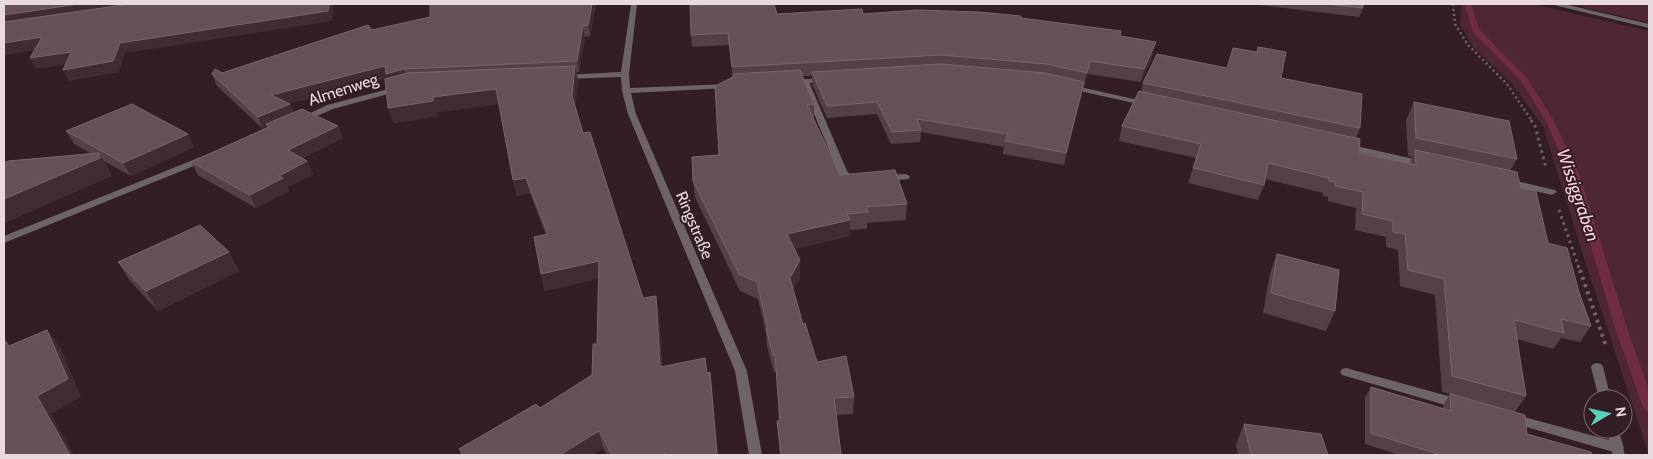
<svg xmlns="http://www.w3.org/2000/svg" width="1653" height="459" font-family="Cabin,sans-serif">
<rect width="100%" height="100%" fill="#321e24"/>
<path fill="#4e2733" d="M1461 4H1532L1649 31V455L1584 258 1543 126 1512 84 1474 48 1460 25Z
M1571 4H1649V23L1575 5Z"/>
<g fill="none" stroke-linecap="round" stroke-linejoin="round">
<path fill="#702c44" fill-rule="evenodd" d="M1465 4H1471L1479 29 1527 78 1554 121 1580 176 1628 331 1649 390V412L1645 410 1643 407 1616 331 1570 176 1546 121 1521 81 1473 32Z"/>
<path stroke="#746267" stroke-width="2.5" stroke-dasharray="2 3" stroke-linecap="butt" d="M1453 4 1455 24 1468 45 1507 84 1532 121"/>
<path stroke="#746267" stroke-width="3" stroke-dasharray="2.5 4" stroke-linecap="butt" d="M1531 120 1535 126 1546 168
M1559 210 1580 271"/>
<path stroke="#746267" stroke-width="4" stroke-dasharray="3 4.5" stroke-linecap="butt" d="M1580 270 1606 346"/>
<path fill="#6e6366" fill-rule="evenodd" d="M802 80H805L809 82 847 171 852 176H859L861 178 859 180 847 181 838 172 801 82Z
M905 174 908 175 910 177 908 179 886 181 881 178 886 175Z
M1597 363 1601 364 1603 367 1611 399H1599L1591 367 1593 364Z
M1346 368 1459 399 1463 401 1465 404 1463 407 1459 409 1342 375 1340 372 1342 369Z
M1513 414 1609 440 1606 429H1618L1624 448 1622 452 1617 453 1509 422 1507 419 1509 416Z"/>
<path fill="#6e6366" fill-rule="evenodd" d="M631 4H637L629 74 630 88 728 84 732 86 728 88 631 93 636 114 747 371 762 455H749L735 371 628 114 622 91 621 77 564 79 560 77 564 75 621 72Z
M1553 4H1564L1649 24V28L1554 5Z
M825 78H828V82L792 84 788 82 792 80Z
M1068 85H1071L1147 102 1151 104 1147 106 1071 89 1067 87Z
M400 86 404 88 403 90 333 109 305 121H299L298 119 327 105Z
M1347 144 1423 161 1428 164 1423 167 1344 149 1343 147Z
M203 156 206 157 208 159 206 161 4 243V236Z
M1508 179 1555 190 1557 192 1552 195 1505 184 1503 182 1505 180Z
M1617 443 1622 444 1625 455H1613L1610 448 1612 444Z"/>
</g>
<path fill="#554045" d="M596 4 590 36 585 37 579 72H576L578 81 575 107 583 133 643 298 659 313 662 366 707 373 712 389 718 455H607L603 448 592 455H461L459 449 540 408 592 375 597 344 598 278 545 291 541 274 546 235 530 193 517 196 513 180 499 104 437 112 438 116 393 123 387 78 289 103 290 104 294 113 343 138 303 158 307 161 313 174 287 187 289 191 256 208 198 175 191 162 263 129 217 86 212 74 222 73 372 30Z
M1260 4H1363V8L1359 17 1260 5Z
M777 14H863L1021 18 1120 36 1153 54 1141 82 1087 74 1064 165 1003 154 1004 147 921 132 920 142 891 144 877 114 827 118 812 84V76H802L814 105V120L840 175 907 204 906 220 867 223V229L850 230V236L794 249 800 277 793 289 803 324 817 362 854 397 853 414 836 415 841 455H780L777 421H779L776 372H774L767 346 766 333 758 299 740 291 695 197 693 181 719 155 733 78 729 45 692 47 691 35Z
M1258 47 1281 78 1360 128 1356 138 1359 153 1409 164 1412 157 1408 156 1406 120 1414 102 1517 159 1510 171 1521 188 1548 243 1579 292 1591 326 1580 342 1561 338 1553 349 1517 339 1526 396 1515 412 1527 434 1592 455H1399L1365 444V398L1371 387 1443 409V406L1450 394 1442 392 1435 295 1400 286 1398 250 1386 247V237L1355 230 1356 208 1328 201V197L1323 196V193L1265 179 1264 185 1258 200 1188 183 1196 158 1119 141 1122 126 1141 92 1143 83 1227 68 1257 52Z
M66 131 188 134 194 147 131 176 104 161 110 171 111 176 4 223V163L90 153 74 144Z
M229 252 239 271 158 311 130 281 118 262Z
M1277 254 1335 311 1326 331 1263 313 1270 273Z
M1244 424 1328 455H1238L1236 444Z"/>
<path fill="#402c31" d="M79 4H151L4 26V15Z
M329 4H334L332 21 125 53 119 72 69 81 63 70 120 43Z
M592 4H596L590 36 588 25Z
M583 26 585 37 579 72 577 61Z
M42 37 48 48 4 55V43Z
M1156 42 1153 54 1141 82 1144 69Z
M71 52 76 63 36 69 30 58Z
M385 66 404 69 408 80 389 85 387 78 276 107 271 95Z
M575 66 578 81 575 111 572 96Z
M1084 82 1082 94 1064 165 1066 153Z
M496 89 500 104 437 112 438 116 393 123 388 108 433 97Z
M290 104 295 116 266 124 267 127 263 129 258 117Z
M338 126 343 138 293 163 288 150Z
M188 134 194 147 131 176 123 163Z
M99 153 110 171 111 176 4 223V199Z
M307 161 313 174 287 187 289 191 256 208 250 195 279 176Z
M526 178 530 193 517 196 513 180Z
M850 220V236L788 250 787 234Z
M229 252 239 271 158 311 146 291Z
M800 260V277L791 294 790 278Z
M599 261 602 278 545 291 541 274Z
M656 296 659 313 662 384 660 367Z
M47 330 60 347 81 397 51 414 74 455H70L37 396Z
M710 372 712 389 718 455H717Z
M599 431 603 448 592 455H560Z"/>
<path fill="#655156" stroke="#79666b" d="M4 4H79L4 15Z
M130 4H329L328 11 120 43 113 61 63 70 71 52 30 58 42 37 4 43V22Z
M430 4H592L588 25 583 26 577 61 404 69 386 74 385 66 271 95 290 104 258 117 212 74 215 69 222 73 368 25 372 30 430 17Z
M726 4H774L777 14 862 9 863 14 917 10 979 12 1021 16V18L1121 31 1120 36 1156 42 1144 69 1090 61 1087 73 1046 64 941 55 732 67 728 33 691 35 690 5Z
M1327 4H1363V8Z
M1258 47 1286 52 1281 78 1362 94 1360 128 1143 83 1157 54 1227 68 1233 48 1257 52Z
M941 64 1045 73 1084 82 1066 153 1005 141 1008 134 917 119 921 130 892 132 877 102 827 106 812 72Z
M575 66 572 96 583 133 590 132 643 298 656 296 660 367 705 358 707 373 710 372 717 455H665V453L661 455H612L599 431 560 455H464L459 449 536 404 540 408 592 375 593 344H597L599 261 541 274 534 237 548 234 526 178 513 180 496 89 433 97V101L388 108 385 79 407 73Z
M800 70 814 105H807L840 175 895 170 907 204 866 207 868 212 847 214 850 220 787 234 800 260 790 278 803 324 805 323 817 362 846 356 854 397 834 398 841 454H838V455H781L777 421H780L775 355H773L766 329H768L757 282 739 274 693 181 692 157 719 155 715 86 733 77V74Z
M1139 91 1360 139 1359 153 1416 165 1415 150 1517 172 1521 188 1536 191 1548 243 1567 248 1579 292 1591 326 1561 319 1564 333 1514 320 1526 396 1452 376 1444 279 1408 270 1405 234 1393 232V221L1362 214 1363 192 1335 186V182L1329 181V178L1268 163 1264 185 1193 168 1201 144 1122 126Z
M1414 102 1509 121 1517 159 1416 138Z
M132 104 188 134 123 163 66 131Z
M302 109 338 126 288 150 307 161 279 176 283 178 250 195 191 162 269 127 266 124Z
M99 153 100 158 4 199V163L8 161Z
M200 225 229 252 146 291 118 262Z
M1277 254 1339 270 1335 311 1271 293Z
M47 330 68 379 37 396 70 455H4V339L9 346Z
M1371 387 1451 411 1450 394 1525 415 1527 434 1591 452 1592 455H1441L1371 433Z
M1244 424 1321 434 1328 455H1251Z"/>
<g text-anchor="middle" stroke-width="4" stroke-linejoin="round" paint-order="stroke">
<g font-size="16" fill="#e7d9dc" stroke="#321e24">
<text transform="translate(343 89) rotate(-18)" y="6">Almenweg</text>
<text transform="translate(695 225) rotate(67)" y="6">Ringstraße</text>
</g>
<g font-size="18" font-style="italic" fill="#fccfdb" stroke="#321e24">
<text transform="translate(1578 195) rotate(71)" y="6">Wissiggraben</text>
</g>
</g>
<rect width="1653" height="459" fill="none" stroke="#e7d9dc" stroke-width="10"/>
<g transform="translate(1608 414) rotate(81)"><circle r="24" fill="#321e24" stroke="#7a696e"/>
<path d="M0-4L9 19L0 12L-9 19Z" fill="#5bcebb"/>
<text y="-8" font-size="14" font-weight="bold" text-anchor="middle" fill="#e7d9dc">N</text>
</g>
</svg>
